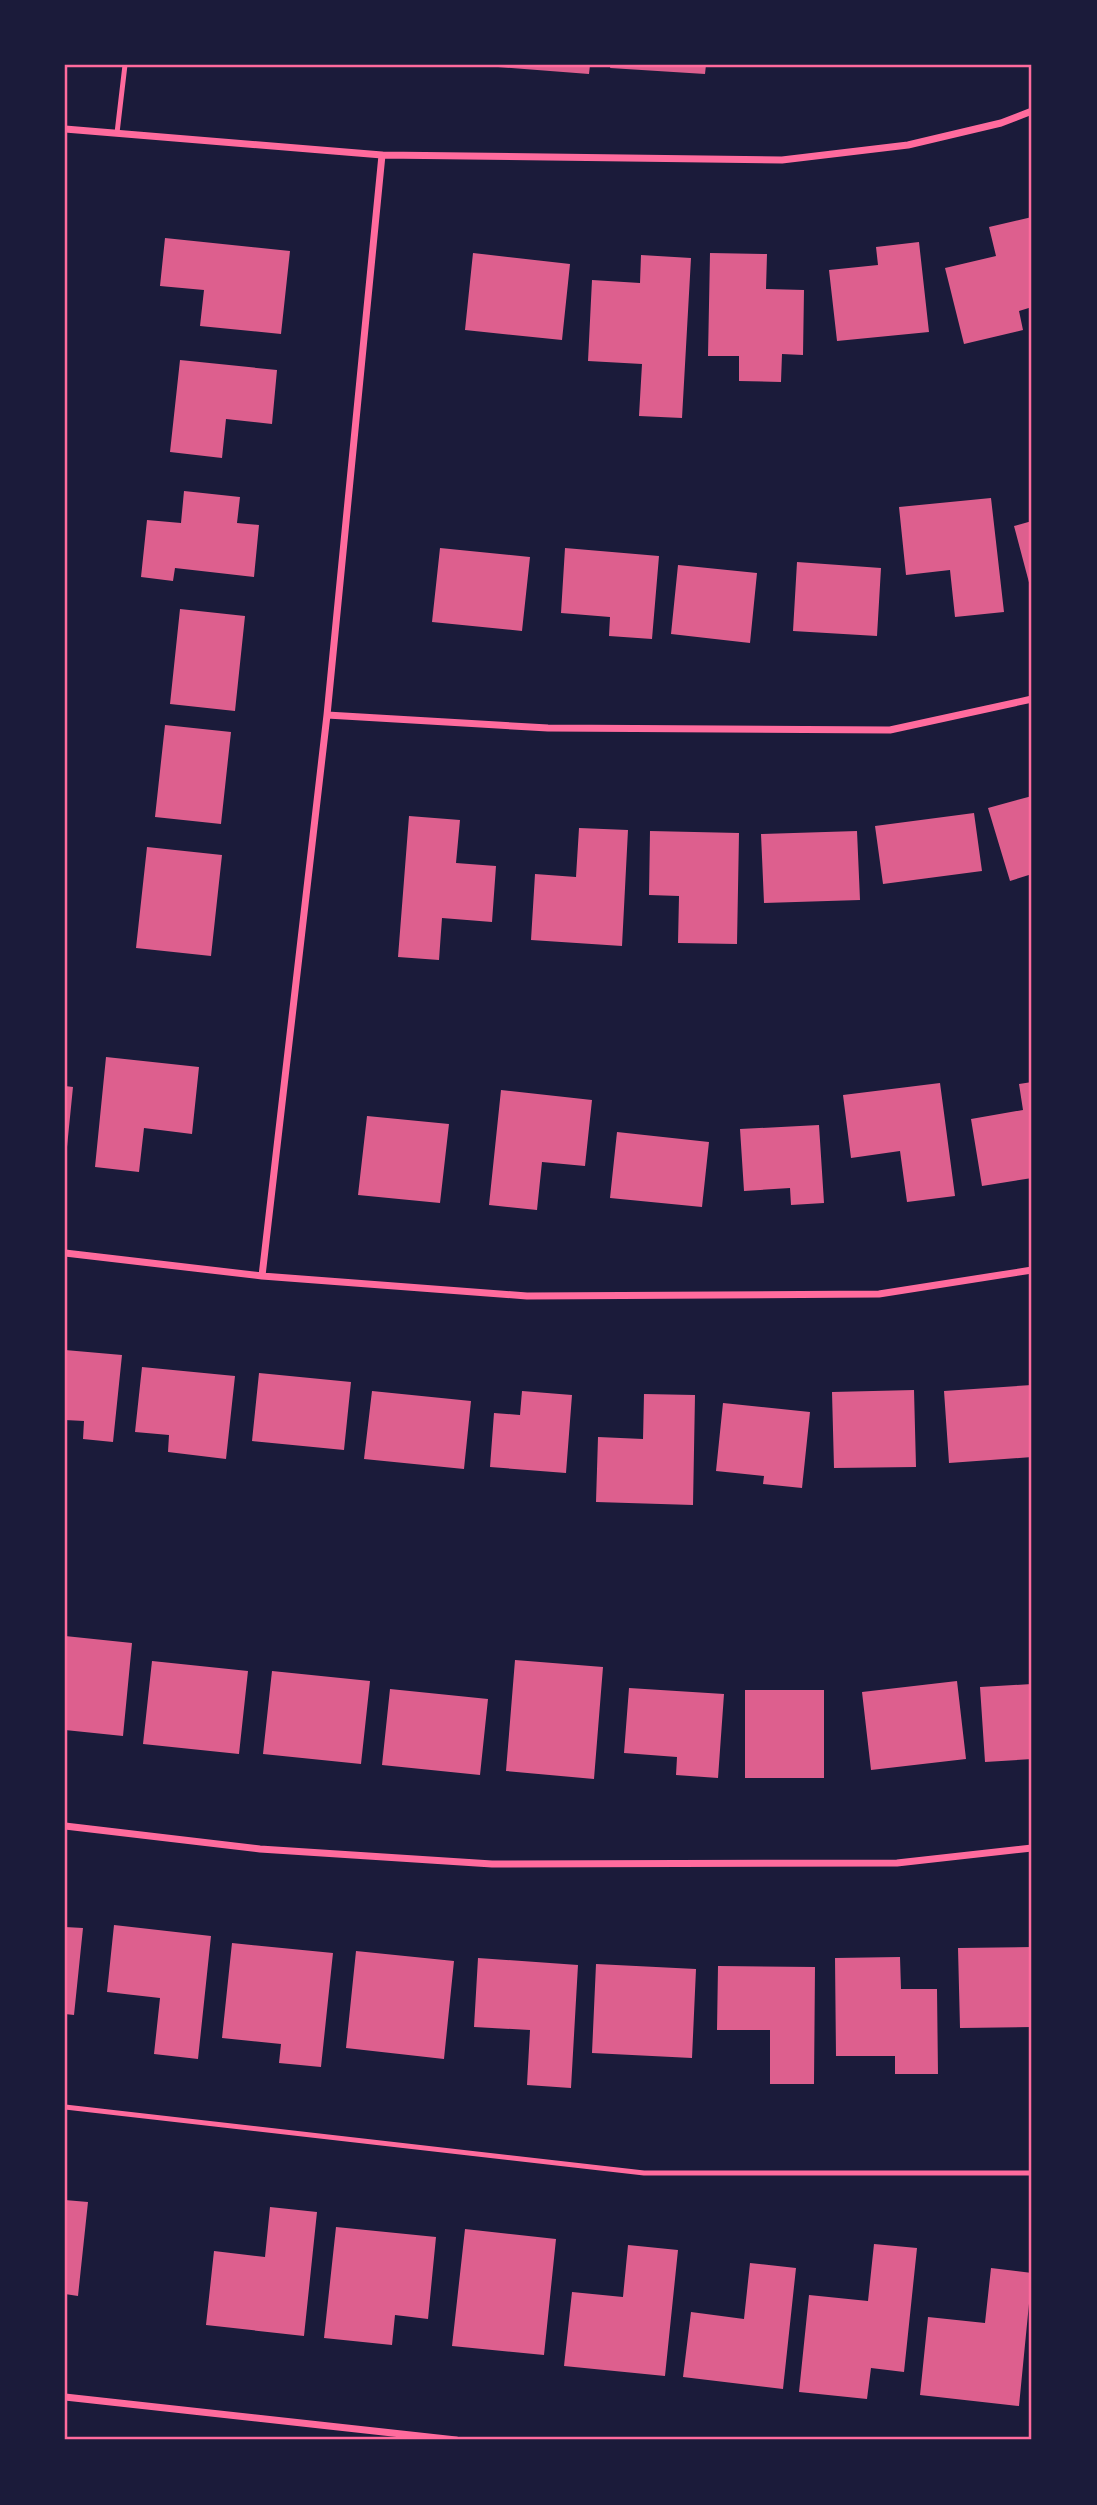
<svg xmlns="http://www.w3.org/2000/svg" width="1097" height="2505" font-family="'Roboto Condensed',sans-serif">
<rect width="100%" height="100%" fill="#1b1b3a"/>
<path fill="#dd5f8e" d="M498 65H590L589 74 498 67Z
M611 65H706L705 74 610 68Z
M1032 217V307L1019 311 1023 330 964 344 945 268 996 256 989 227Z
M165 238 290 251 281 334 200 326 204 290 160 286Z
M919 242 929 332 837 341 829 270 878 265 876 247Z
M473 253 570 264 562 340 465 330Z
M710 253 767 254 766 289 804 290 803 355 782 354 781 382 739 381V356H708Z
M641 255 691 258 682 418 639 416 642 364 588 361 592 280 640 283Z
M180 360 277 370 272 424 226 419 222 458 170 452Z
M184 491 240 497 237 523 259 525 254 577 175 568 173 581 141 577 147 520 181 523Z
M991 498 1004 612 955 617 950 570 906 575 899 507Z
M1032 521V589L1031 590 1014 526Z
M440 548 530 557 522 631 432 622Z
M565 548 659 556 652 639 609 636 610 617 561 613Z
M797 562 881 568 877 636 793 631Z
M678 565 757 573 750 643 671 634Z
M180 609 245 616 235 711 170 704Z
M165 725 231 732 221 824 155 817Z
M1032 796V874L1010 881 988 808Z
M974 813 982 871 883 884 875 826Z
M409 816 460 820 456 863 496 866 492 922 442 918 439 960 398 957Z
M579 828 628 830 622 946 531 940 535 874 576 877Z
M650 831 739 833 737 944 678 943 679 896 649 895Z
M857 831 860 900 764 903 761 834Z
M147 847 222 855 211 956 136 948Z
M106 1057 199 1067 192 1134 144 1128 139 1172 95 1167Z
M1032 1082V1178L982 1186 971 1119 1023 1110 1019 1084Z
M940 1083 955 1196 907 1202 900 1151 851 1158 843 1095Z
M65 1086 73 1087 67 1147H65Z
M501 1090 592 1100 585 1166 542 1162 537 1210 489 1205Z
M367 1116 449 1124 440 1203 358 1195Z
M819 1125 824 1203 791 1205 790 1188 744 1191 740 1129Z
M617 1132 709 1142 702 1207 610 1198Z
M65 1350 122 1355 113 1442 83 1439 84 1421 65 1420Z
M142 1367 235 1376 226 1459 168 1452 169 1435 135 1432Z
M259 1373 351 1382 344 1450 252 1441Z
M1032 1385V1457L949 1463 944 1391Z
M914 1390 916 1467 834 1468 832 1392Z
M372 1391 471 1401 464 1469 364 1459Z
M522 1391 572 1395 566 1473 490 1467 494 1413 520 1415Z
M644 1394 695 1395 693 1505 596 1502 598 1437 643 1439Z
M723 1403 810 1412 802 1488 763 1484 764 1476 716 1471Z
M65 1636 132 1643 123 1736 65 1730Z
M515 1660 603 1667 594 1779 506 1771Z
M152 1661 248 1671 239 1754 143 1744Z
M272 1671 370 1681 361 1764 263 1754Z
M957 1681 966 1759 871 1770 862 1692Z
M1032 1684V1759L985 1762 980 1687Z
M629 1688 724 1694 718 1778 676 1775 677 1757 624 1753Z
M390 1689 488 1699 480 1775 382 1765Z
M745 1690H824V1778H745Z
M114 1925 211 1936 198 2059 154 2054 160 1998 107 1992Z
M65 1927 83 1928 74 2015 65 2014Z
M232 1943 333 1953 321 2067 279 2063 281 2044 222 2038Z
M1032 1947V2027L960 2028 958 1948Z
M356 1951 454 1961 444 2059 346 2048Z
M900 1957 901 1989H937L938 2074H895V2056H836L835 1958Z
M478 1958 578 1965 571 2088 527 2085 530 2030 474 2027Z
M596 1964 696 1969 692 2058 592 2053Z
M718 1966 815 1967 814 2084H770V2030H717Z
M65 2200 88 2202 78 2296 65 2294Z
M270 2207 317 2212 304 2336 206 2325 214 2251 265 2257Z
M336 2227 436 2237 428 2319 395 2315 392 2345 324 2338Z
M465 2229 556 2239 544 2355 452 2346Z
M874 2244 917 2248 904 2372 871 2368 867 2399 799 2392 809 2295 868 2301Z
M628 2245 678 2250 665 2376 564 2366 572 2292 623 2297Z
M750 2263 796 2268 783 2389 683 2377 691 2312 744 2319Z
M991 2268 1032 2273 1019 2406 920 2395 928 2317 985 2323Z"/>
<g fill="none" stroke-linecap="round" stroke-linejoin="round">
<path stroke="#ff6b9d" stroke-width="5" d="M117 133 125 65
M65 2107 644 2173H1032"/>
<path stroke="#ff6b9d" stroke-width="7" d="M65 129 382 155 782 160 908 145 1001 123 1032 111
M327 715 548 728 890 730 1032 699
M65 1253 262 1276 527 1296 879 1294 1032 1270
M262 1276 327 715 382 155
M65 1826 260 1849 492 1864 897 1863 1032 1848
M65 2397 456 2440"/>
</g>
<rect width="1097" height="2505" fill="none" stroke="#1b1b3a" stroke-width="133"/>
<rect x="66" y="66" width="964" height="2372" fill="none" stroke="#ff6b9d" stroke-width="2.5"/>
</svg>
